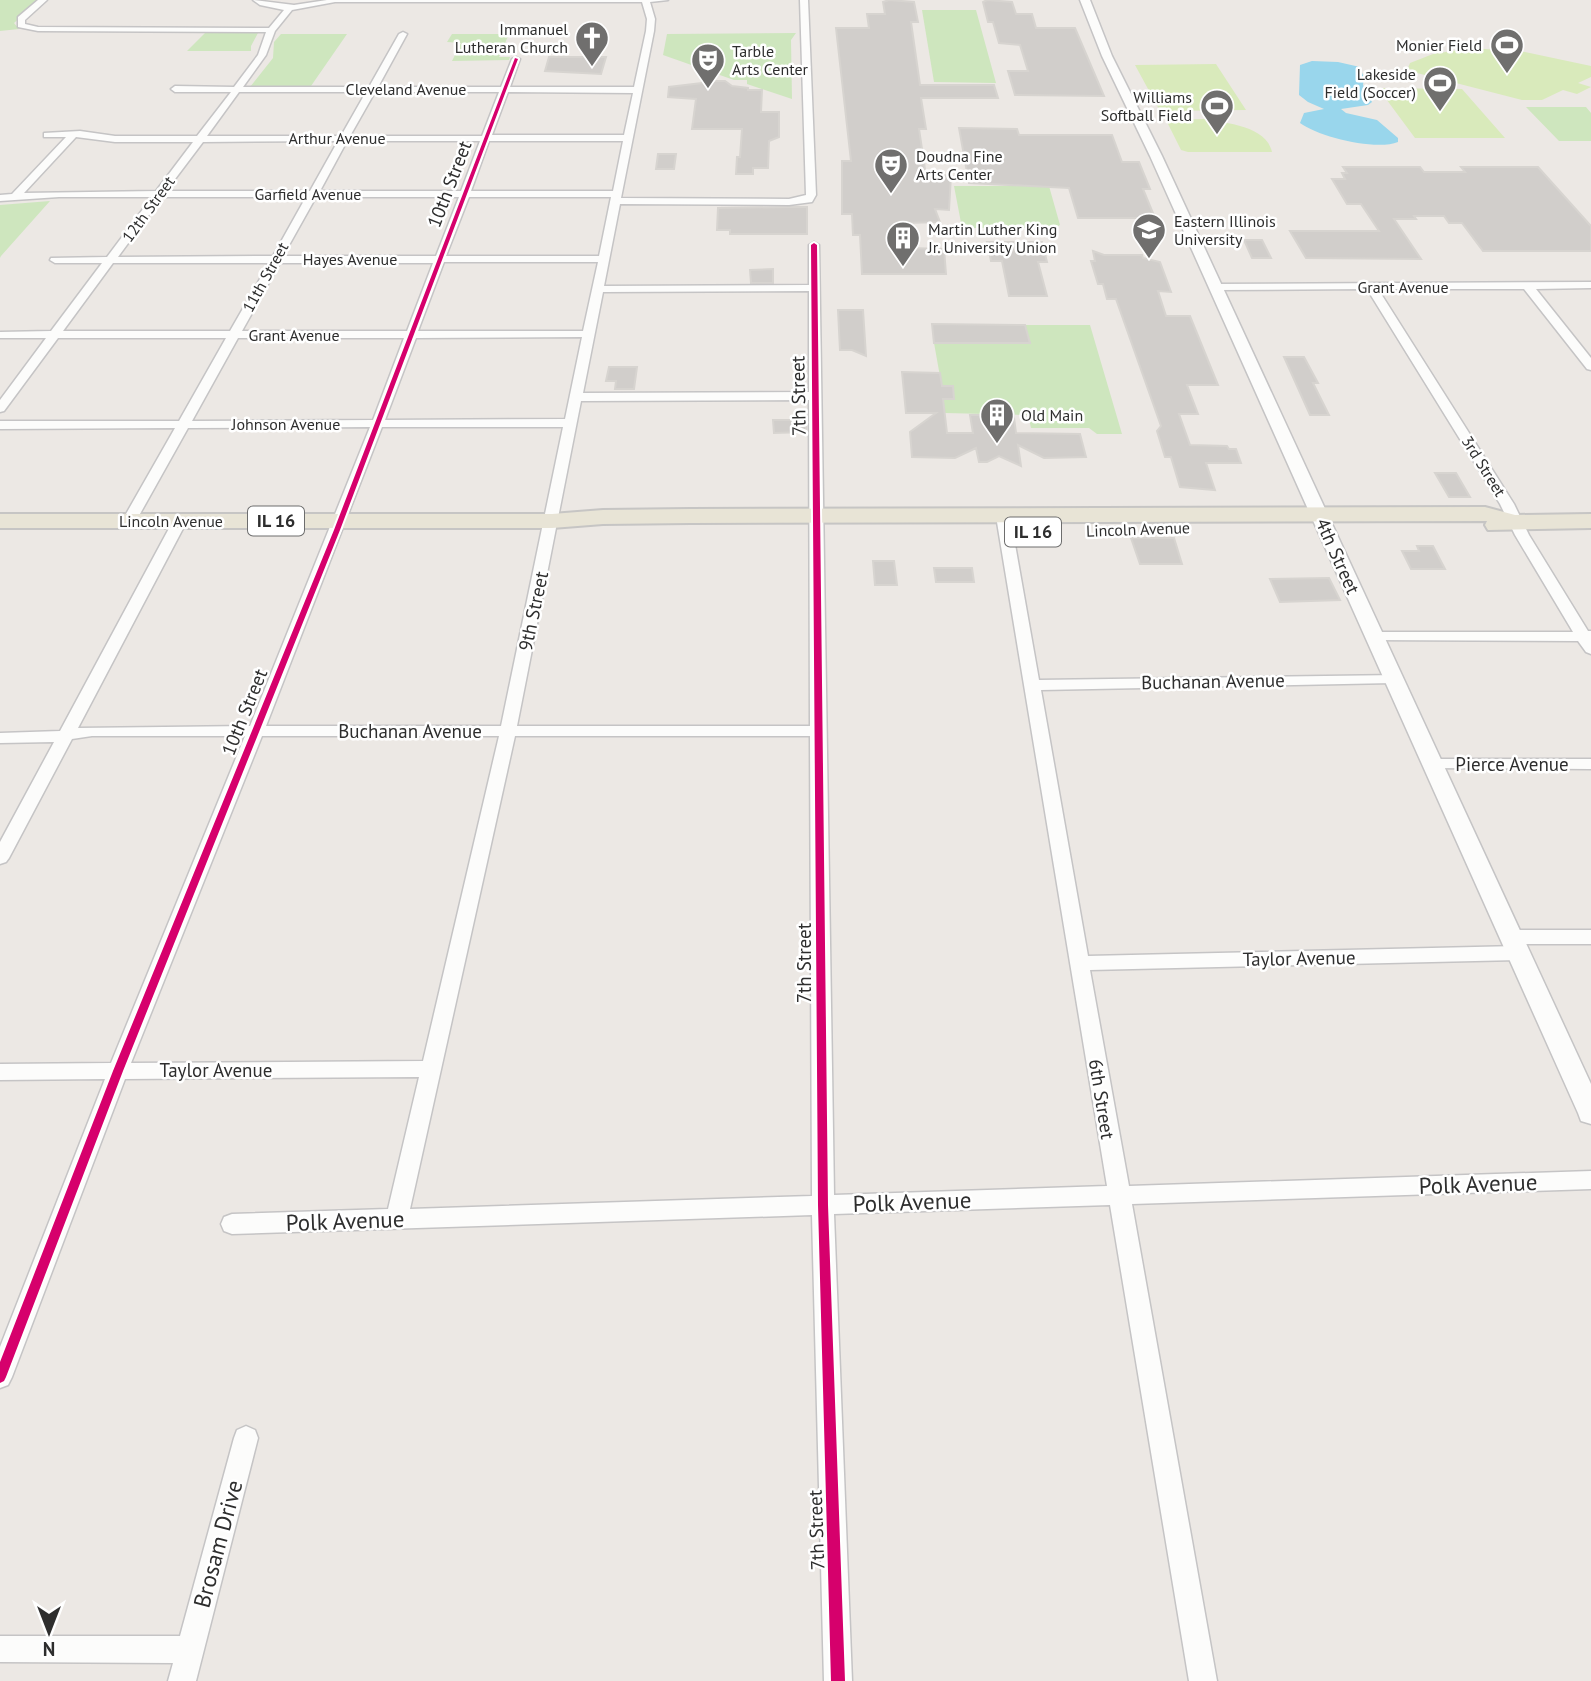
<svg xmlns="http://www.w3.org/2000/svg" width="1591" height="1681" font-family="'PT Sans',sans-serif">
<rect width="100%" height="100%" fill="#ece8e4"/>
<path fill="#cee6be" d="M0 0H40L14 23 19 29 0 31Z
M922 10H976L996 83 934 82Z
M205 33H258L251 46V51H187Z
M796 33 791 40 792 99 747 84V80H734L663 55 667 34Z
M281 34H347L311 86 250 87 273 58 274 42Z
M452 34H509L499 57H510L509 60 452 61 461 43 447 42Z
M1526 107H1586L1591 113V141H1559Z
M954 186H1049L1060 225 1055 228H962Z
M50 201 1 256 0 258V205Z
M1025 325H1090L1122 434H1097L1089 428H1031L1028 415 945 413 937 399H954L953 387 936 386 941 382 934 343 1030 342Z"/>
<path fill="#d9eabb" d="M1472 48 1525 52 1591 66V77L1578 83 1591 87 1577 94 1563 90 1542 100H1522L1417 73 1408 68 1410 63 1433 54Z
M1216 64 1246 110 1160 111 1135 65Z
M1378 88 1462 89 1505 138H1415Z
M1204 119C1226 123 1267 126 1272 152H1188L1181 150 1166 120Z"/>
<path fill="#99d6ec" d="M1312 61 1338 62 1360 67 1364 78 1363 85 1372 102 1368 105 1341 109 1346 113 1377 120 1398 138V142C1376 151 1319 137 1300 123L1304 113 1324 109 1308 102 1299 95 1300 65Z"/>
<path fill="#d1cecb" stroke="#d7d4d0" stroke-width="2" d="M889 0 914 2 918 22H911L920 85H994L998 98H921L926 129H919L926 176 951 175 949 210 935 209 940 222 905 223 908 248 944 249 946 274H862L860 235H853L852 214H842V161H851L836 28H869L867 14H885L883 2Z
M987 0 1012 2 1016 14H1032L1036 28H1075L1104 96 1015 95 1008 71H1028L1020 45 999 43 993 22H988L983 2Z
M549 57H606L601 74 545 71Z
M702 81H725L732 86 748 88V90H762L761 112H779V137L769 141 768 168H753V174H736L737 157H740L742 129H692L696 99 668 97 669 87 702 83Z
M959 128 1017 129 1019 135H1112L1122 162H1139L1150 189H1143L1155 218H1078L1069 188 969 183Z
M658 154H676L674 169H656Z
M1343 167H1420L1424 172H1465L1461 167H1538L1591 226V251H1483L1462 223H1449L1444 216H1414L1416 219H1394L1421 259 1306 258 1290 231H1379L1361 204H1347L1332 179H1345L1342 173H1347Z
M791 207H807V234H730V230H717L718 208Z
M1244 240H1262L1271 258H1252Z
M987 242H1042L1047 262H1038L1047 296H1009L1002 261H991Z
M1093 251 1104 255H1142L1143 258 1160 262 1171 292 1158 291 1166 316H1190L1218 385H1187L1198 414H1179L1190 445 1227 446 1229 449H1236L1241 463H1206L1215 490 1180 487 1171 457H1165L1157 431 1161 426 1116 299H1107L1103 284H1098L1091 261H1095Z
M773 269V283H751L750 270Z
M838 310H863L866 356 852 350H840Z
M932 324 1025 325 1030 343H934Z
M1284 357H1304L1318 383H1313L1329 415H1310Z
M609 367H637L634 389H615L616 381H606Z
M902 372 940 373 942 386H953L954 399H943L947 433H973L970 415H1004L1013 410 1016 433 1080 434 1086 457 1044 458 1018 445 1021 466 999 456 987 462H979L976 448 955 458 912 457 910 432 936 413H906Z
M773 420H806V432L774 433Z
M1435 473H1456L1470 497H1449Z
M1131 538H1174L1182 564H1140Z
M1417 546H1433L1445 569H1411L1402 551H1419Z
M873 561H894L897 585H875Z
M934 568H972L974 582H936Z
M1329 578 1340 600 1280 602 1270 579Z"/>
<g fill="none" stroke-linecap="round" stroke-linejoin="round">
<g stroke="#c5c4c5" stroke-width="3">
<path id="minor" d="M38 0H47L25 20V24L38 27 269 28 284 10 260 5 253 0 294 5 327 0H668L650 2 655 19 654 31 621 198 789 199 806 195 800 0H808L816 195 812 202 789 205 620 204 604 286 809 285V245L814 242 819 245 834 1195 1107 1186 996 516 998 513 1003 512 1010 516 1039 680 1399 675 1401 678 1399 681 1393 683 1041 690 1088 956 1518 946 1525 948 1527 953 1525 958 1518 960 1090 970 1129 1186 1591 1171V1189L1132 1204 1217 1681H1189L1110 1205 834 1214 852 1681H824L812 1215 232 1234 224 1231 221 1224 224 1217 232 1214 388 1209 419 1077 125 1079 12 1377 8 1385 0 1388V1347L105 1079 0 1080V1064L111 1063 245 736H92L72 739 9 858 6 862 0 864V842L54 742 0 743V733L60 731 173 521 180 517 187 521 78 728 250 726 370 427 188 428 136 521 129 525 122 521 175 428 0 429V421H179L226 338H58L4 411 0 412V400L46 338H0V332L51 331 102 263H55L50 260 51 258 107 257 152 197H59L0 201V195L12 194 66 137H44V133L80 131 115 136H197L231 92H175L171 89 175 86 234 87 258 55 266 32 38 31 18 27V17ZM335 2H642L647 19 646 31 634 87H510L520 59 516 57 512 59 501 87H378L407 34 403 32 399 34 369 87H243L266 55 275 31 292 10ZM239 92H366L341 136H207ZM375 92H499L482 136H350ZM508 92 633 93 624 135H492ZM76 137 115 142H193L156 191 24 193ZM338 141 310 191H166L203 142ZM347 141H480L461 191H320ZM489 141H623L613 191H471ZM162 197H306L273 256 118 257ZM316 197H459L436 256H283ZM469 197H611L599 256H446ZM444 262H598L583 331H418ZM113 263H269L230 331H63ZM280 263H433L407 331H242ZM809 291V392L583 393 603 292ZM582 337 565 419 385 420 416 338ZM238 338H404L373 420 192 421ZM809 400 810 726H517L581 401ZM382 427H563L501 726H266ZM262 736H499L423 1061 131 1063ZM515 736H810L812 1196 410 1209Z
M1591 282V288L1536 289 1591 358V370L1587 369 1524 289H1378L1514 504 1529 535 1588 631H1591V654L1586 652 1578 641 1370 640 1367 637 1375 632H1573L1515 535 1500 504 1367 289 1216 290 1211 287 1216 284Z
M1432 759H1591V769L1426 768 1424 764 1426 760Z
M1511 930H1591V944H1511L1504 942 1502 937 1504 932Z
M246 1426 255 1430 258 1438 196 1681H168L173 1663 0 1662V1636H180L234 1438 237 1430Z"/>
</g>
<g stroke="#c5c4c5" stroke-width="3">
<path id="tertiary" d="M1080 0H1090L1112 56 1162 156 1591 1084V1124L1581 1121 1578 1113 1150 156 1102 56Z"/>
</g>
<g stroke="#c6c5c4" stroke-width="4">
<path id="primary" d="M1485 507 1515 515 1591 514V528L1488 530 1485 525 1487 521H1484L690 523 603 524 552 528H0V514H552L603 510 690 509Z"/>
</g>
<use href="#minor" fill="#fcfcfb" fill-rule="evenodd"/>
<use href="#tertiary" fill="#fcfcfb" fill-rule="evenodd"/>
<use href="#primary" fill="#e8e4d6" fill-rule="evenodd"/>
<g stroke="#fff" stroke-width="4">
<path id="cycleway" d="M515 58 518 59 340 530 123 1071 6 1377 4 1381 0 1383V1362L113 1071 334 530Z
M814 243 817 245 828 1205 845 1681H831L818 1205 811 245Z"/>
</g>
<use href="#cycleway" fill="#d6006c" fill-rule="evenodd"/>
</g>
<defs>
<g id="church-pin" transform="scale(1.75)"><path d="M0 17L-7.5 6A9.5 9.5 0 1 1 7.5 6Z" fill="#706f6e" stroke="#fff"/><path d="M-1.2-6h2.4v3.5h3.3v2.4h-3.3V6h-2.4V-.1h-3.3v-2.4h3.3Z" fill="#fff"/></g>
<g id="stadium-pin" transform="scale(1.75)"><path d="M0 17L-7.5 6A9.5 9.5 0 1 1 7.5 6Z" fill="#706f6e" stroke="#fff"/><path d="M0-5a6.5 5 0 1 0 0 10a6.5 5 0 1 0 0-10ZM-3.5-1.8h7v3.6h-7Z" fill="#fff"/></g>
<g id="theatre-pin" transform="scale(1.75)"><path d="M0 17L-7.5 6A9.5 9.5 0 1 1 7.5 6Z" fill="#706f6e" stroke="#fff"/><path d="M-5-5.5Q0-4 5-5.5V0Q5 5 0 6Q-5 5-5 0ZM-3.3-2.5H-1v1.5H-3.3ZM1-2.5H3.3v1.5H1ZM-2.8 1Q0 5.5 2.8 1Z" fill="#fff"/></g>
<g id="university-pin" transform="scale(1.75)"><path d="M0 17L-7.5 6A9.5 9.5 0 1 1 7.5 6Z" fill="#706f6e" stroke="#fff"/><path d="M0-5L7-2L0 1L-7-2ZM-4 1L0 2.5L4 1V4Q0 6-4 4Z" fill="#fff"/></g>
<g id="building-pin" transform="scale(1.75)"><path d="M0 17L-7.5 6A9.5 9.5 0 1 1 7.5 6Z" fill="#706f6e" stroke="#fff"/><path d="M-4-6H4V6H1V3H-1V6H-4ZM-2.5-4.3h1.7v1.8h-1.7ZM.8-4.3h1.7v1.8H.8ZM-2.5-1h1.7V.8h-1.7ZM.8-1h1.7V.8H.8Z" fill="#fff"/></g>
</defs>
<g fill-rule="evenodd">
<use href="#church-pin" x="592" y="38"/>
<use href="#stadium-pin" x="1507" y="45"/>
<use href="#theatre-pin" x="708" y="60"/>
<use href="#stadium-pin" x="1440" y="83"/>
<use href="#stadium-pin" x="1217" y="106"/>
<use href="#theatre-pin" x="891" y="165"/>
<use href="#university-pin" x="1149" y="230"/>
<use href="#building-pin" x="903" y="238"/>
<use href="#building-pin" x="997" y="415"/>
</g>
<g text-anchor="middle" stroke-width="5" stroke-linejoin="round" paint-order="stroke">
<g font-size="16" fill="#2e2e2e" stroke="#fff" text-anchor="start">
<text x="568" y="35" text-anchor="end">Immanuel<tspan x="568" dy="18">Lutheran Church</tspan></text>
<text x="1482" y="51" text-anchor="end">Monier Field</text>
<text x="732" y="57">Tarble<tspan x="732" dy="18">Arts Center</tspan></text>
<text x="1416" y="80" text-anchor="end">Lakeside<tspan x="1416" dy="18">Field (Soccer)</tspan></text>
<text x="1192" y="103" text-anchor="end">Williams<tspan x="1192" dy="18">Softball Field</tspan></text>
<text x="916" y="162">Doudna Fine<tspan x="916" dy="18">Arts Center</tspan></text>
<text x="1174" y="227">Eastern Illinois<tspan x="1174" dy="18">University</tspan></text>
<text x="928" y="235">Martin Luther King<tspan x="928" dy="18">Jr. University Union</tspan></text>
<text x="1021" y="421">Old Main</text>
</g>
<g font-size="16" fill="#2e2e2e" stroke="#fff">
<text x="406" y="95">Cleveland Avenue</text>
<text x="337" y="144">Arthur Avenue</text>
<text x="308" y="200">Garfield Avenue</text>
<text transform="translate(148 209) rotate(-54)" y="6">12th Street</text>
<text x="350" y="265">Hayes Avenue</text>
<text transform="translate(265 277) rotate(-61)" y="6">11th Street</text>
<text x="1403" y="293">Grant Avenue</text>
<text x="294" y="341">Grant Avenue</text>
<text x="286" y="430">Johnson Avenue</text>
<text transform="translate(1484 466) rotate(58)" y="6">3rd Street</text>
<text x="171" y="527">Lincoln Avenue</text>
<text transform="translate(1138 529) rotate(-2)" y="6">Lincoln Avenue</text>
</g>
<g fill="#fff" stroke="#6d6d6d" stroke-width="2">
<rect x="248" y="506.5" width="56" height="29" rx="5"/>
<rect x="1005" y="517.5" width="56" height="29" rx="5"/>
</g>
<g font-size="18" font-weight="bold" fill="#2e2e2e">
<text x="276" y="527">IL 16</text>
<text x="1033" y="538">IL 16</text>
</g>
<g font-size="19" fill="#2e2e2e" stroke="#fff">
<text transform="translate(449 184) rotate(-69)" y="7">10th Street</text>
<text transform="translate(798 396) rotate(-91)" y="7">7th Street</text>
<text transform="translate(1338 556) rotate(66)" y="7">4th Street</text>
<text transform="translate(533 611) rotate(-78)" y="7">9th Street</text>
<text transform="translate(1213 681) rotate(-1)" y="7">Buchanan Avenue</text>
<text transform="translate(244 712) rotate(-68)" y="7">10th Street</text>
<text x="410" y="738">Buchanan Avenue</text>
<text x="1512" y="771">Pierce Avenue</text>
<text transform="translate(1299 958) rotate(-1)" y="7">Taylor Avenue</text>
<text transform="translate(804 963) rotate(-90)" y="7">7th Street</text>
<text x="216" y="1077">Taylor Avenue</text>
<text transform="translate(1102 1099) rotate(81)" y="7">6th Street</text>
<text transform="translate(816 1530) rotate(-92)" y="7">7th Street</text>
</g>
<g font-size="23" fill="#2e2e2e" stroke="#fff">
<text transform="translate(1478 1184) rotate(-2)" y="8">Polk Avenue</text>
<text transform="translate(912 1202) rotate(-2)" y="8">Polk Avenue</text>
<text transform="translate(345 1221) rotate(-2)" y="8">Polk Avenue</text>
<text transform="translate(218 1544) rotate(-75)" y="8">Brosam Drive</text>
</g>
</g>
<g transform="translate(49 1632) rotate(180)" stroke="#ffffff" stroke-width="5" paint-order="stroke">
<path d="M0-5L12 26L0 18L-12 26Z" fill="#2e2e2e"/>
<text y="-10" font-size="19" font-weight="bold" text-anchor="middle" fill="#2e2e2e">N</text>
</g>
</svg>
